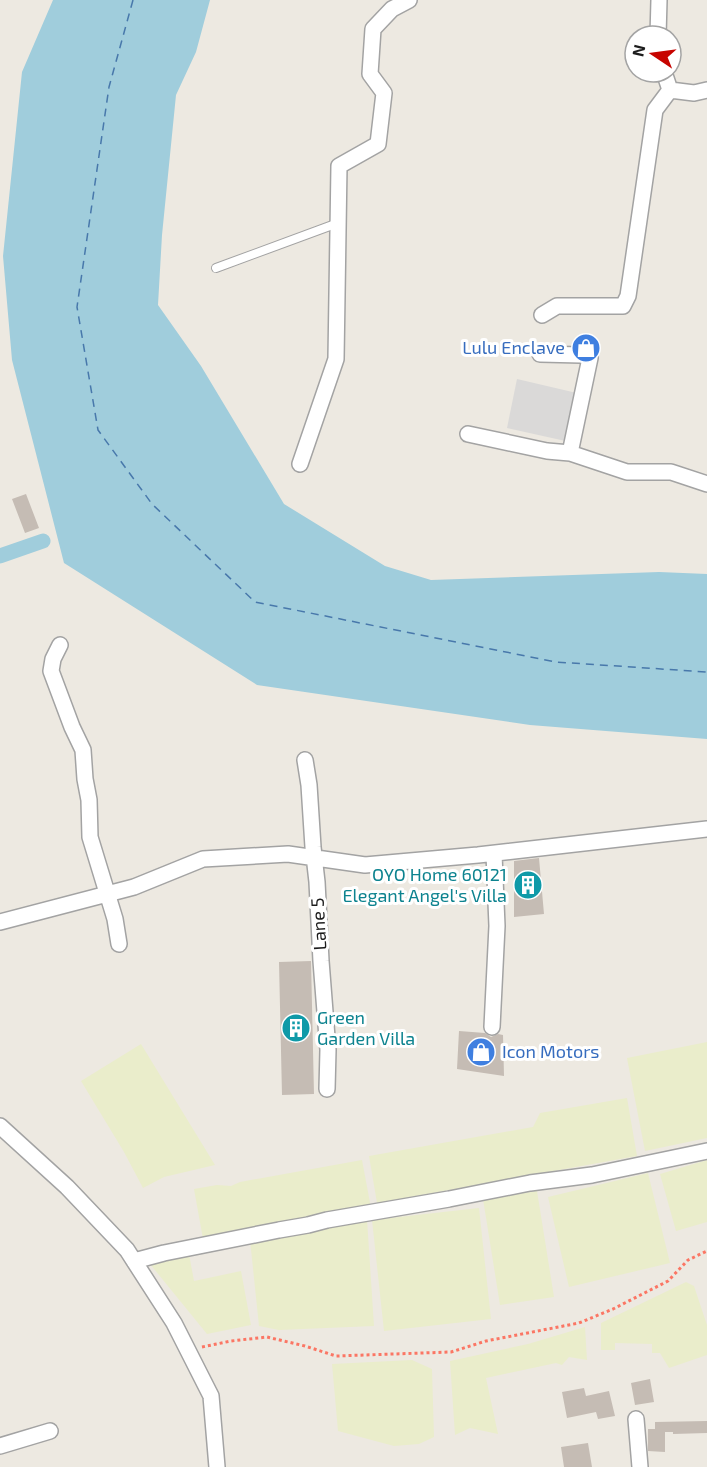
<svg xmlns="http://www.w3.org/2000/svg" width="707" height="1467" font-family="'Exo 2',sans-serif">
<rect width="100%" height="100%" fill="#ede9e1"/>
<path fill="#dad9d8" d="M517 379 581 394 570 442 507 428Z"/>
<path fill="#eaedcb" d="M707 1042V1138L645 1151 627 1058Z
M141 1044 215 1165 164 1177 143 1188 124 1152 81 1081Z
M627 1098 637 1156 377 1203 369 1156 533 1127 540 1113Z
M362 1160 371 1208 203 1239 194 1189 217 1185 231 1186 240 1182Z
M707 1160V1222L676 1231 660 1174Z
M648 1173 670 1263 569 1287 548 1197Z
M537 1191 554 1297 500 1305 483 1199Z
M479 1208 491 1319 384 1331 372 1220Z
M367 1219 374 1326 279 1330 259 1326 250 1240Z
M189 1254 194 1281 241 1271 251 1325 207 1334 150 1264Z
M686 1282 694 1286 707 1325V1355L669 1368 660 1353H652V1344L615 1343V1350H601V1323Z
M585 1327 587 1360 569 1357 562 1365 556 1363 486 1378 498 1434 470 1428 455 1435 450 1361 528 1344Z
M412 1360 432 1369 434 1437 419 1444 394 1446 338 1431 332 1364Z"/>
<path fill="#a0cddc" d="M53 0H210L196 52 176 95 162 235 158 305 201 366 284 504 385 566 431 580 659 572 707 574V739L530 725 257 685 64 563 12 360 3 256 22 72Z"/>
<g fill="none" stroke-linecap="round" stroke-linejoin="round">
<path stroke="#a0cddc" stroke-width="15" d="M0 556 43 541"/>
<path stroke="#4878ab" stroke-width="1.5" stroke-dasharray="8 6" stroke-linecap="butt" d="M133 0 109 87 77 307 98 430 152 504 255 602 556 662 707 672"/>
</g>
<path fill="#c5bcb4" d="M26 494 39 528 25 533 12 499Z
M539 858 544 914 514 917V861Z
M311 961 314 1094 282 1095 279 962Z
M459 1031 485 1033 491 1037 498 1034 503 1035 504 1076 457 1069Z
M650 1379 654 1402 635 1405 631 1383Z
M584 1388 586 1396 609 1391 615 1416 598 1419 596 1412 567 1418 562 1392Z
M707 1421V1433L673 1434V1432H665V1452L648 1451V1429H655V1422Z
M588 1443 592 1467H564L561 1447Z"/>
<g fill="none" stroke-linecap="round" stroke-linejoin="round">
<g stroke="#a3a3a3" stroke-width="10">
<path id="lane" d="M216 268 338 223"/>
</g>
<g stroke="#a3a3a3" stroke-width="18">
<path id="street" d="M658 36 659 0
M664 72 670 90 694 93 707 90
M542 315 557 306H623L628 296 655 110 670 90
M540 354 581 355 590 358 570 453
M468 434 547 451 570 453 627 472H671L707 484
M300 464 336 359 339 166 378 144 384 93 370 74 373 29 392 9 409 0
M60 645 53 659 51 671 72 727 83 750 85 779 89 800 90 837 115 919 119 944
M305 760 309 785 313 847 317 882 321 961 328 1050 327 1089
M0 922 134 887 203 859 288 854 365 865 478 855 707 829
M492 1027 497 926 494 854
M0 1126 67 1187 127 1250 174 1323 211 1396 217 1467
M134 1261 164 1253 279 1230 308 1225 327 1220 449 1199 530 1183 592 1175 707 1151
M636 1419 640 1467
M0 1446 50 1431"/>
</g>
<path stroke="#fb7664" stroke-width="3" stroke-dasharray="3 3" stroke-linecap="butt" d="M202 1347 231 1341 267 1337 305 1346 336 1356 451 1352 486 1341 579 1323 613 1309 668 1281 688 1260 707 1251"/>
<use href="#lane" stroke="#fff" stroke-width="8"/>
<use href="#street" stroke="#fff" stroke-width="15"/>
</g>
<defs>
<g id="shop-disc" transform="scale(1.5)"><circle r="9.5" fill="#3f7fe0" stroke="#fff"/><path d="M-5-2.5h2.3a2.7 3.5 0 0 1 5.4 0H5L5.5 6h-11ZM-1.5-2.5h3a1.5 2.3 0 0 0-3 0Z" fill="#fff"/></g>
<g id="building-disc" transform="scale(1.5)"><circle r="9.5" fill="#0f9aa8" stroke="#fff"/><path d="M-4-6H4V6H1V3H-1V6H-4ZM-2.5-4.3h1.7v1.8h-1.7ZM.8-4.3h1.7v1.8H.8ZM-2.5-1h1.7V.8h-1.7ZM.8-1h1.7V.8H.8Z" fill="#fff"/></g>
</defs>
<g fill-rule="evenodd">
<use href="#shop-disc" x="586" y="348"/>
<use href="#building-disc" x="528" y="885"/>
<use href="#building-disc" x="296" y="1028"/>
<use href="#shop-disc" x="481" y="1052"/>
</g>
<g text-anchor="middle" stroke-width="6" stroke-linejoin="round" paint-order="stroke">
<g font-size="18" fill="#366cbe" stroke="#fff" text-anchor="end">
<text x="565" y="354">Lulu Enclave</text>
<text x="502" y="1058" text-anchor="start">Icon Motors</text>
</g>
<g font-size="18" fill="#0d838f" stroke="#fff" text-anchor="end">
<text x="507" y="881">OYO Home 60121<tspan x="507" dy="21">Elegant Angel's Villa</tspan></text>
<text x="317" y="1024" text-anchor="start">Green<tspan x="317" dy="21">Garden Villa</tspan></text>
</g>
<g font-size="18" fill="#1c1c1c" stroke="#fff">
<text transform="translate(319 924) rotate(-93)" y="6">Lane 5</text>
</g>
</g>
<g transform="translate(653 54) rotate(283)"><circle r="28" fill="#ffffff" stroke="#a4a4a4" stroke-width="1.5"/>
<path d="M0-4.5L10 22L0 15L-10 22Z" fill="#c70400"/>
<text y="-9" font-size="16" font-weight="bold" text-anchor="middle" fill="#1c1c1c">N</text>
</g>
</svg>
